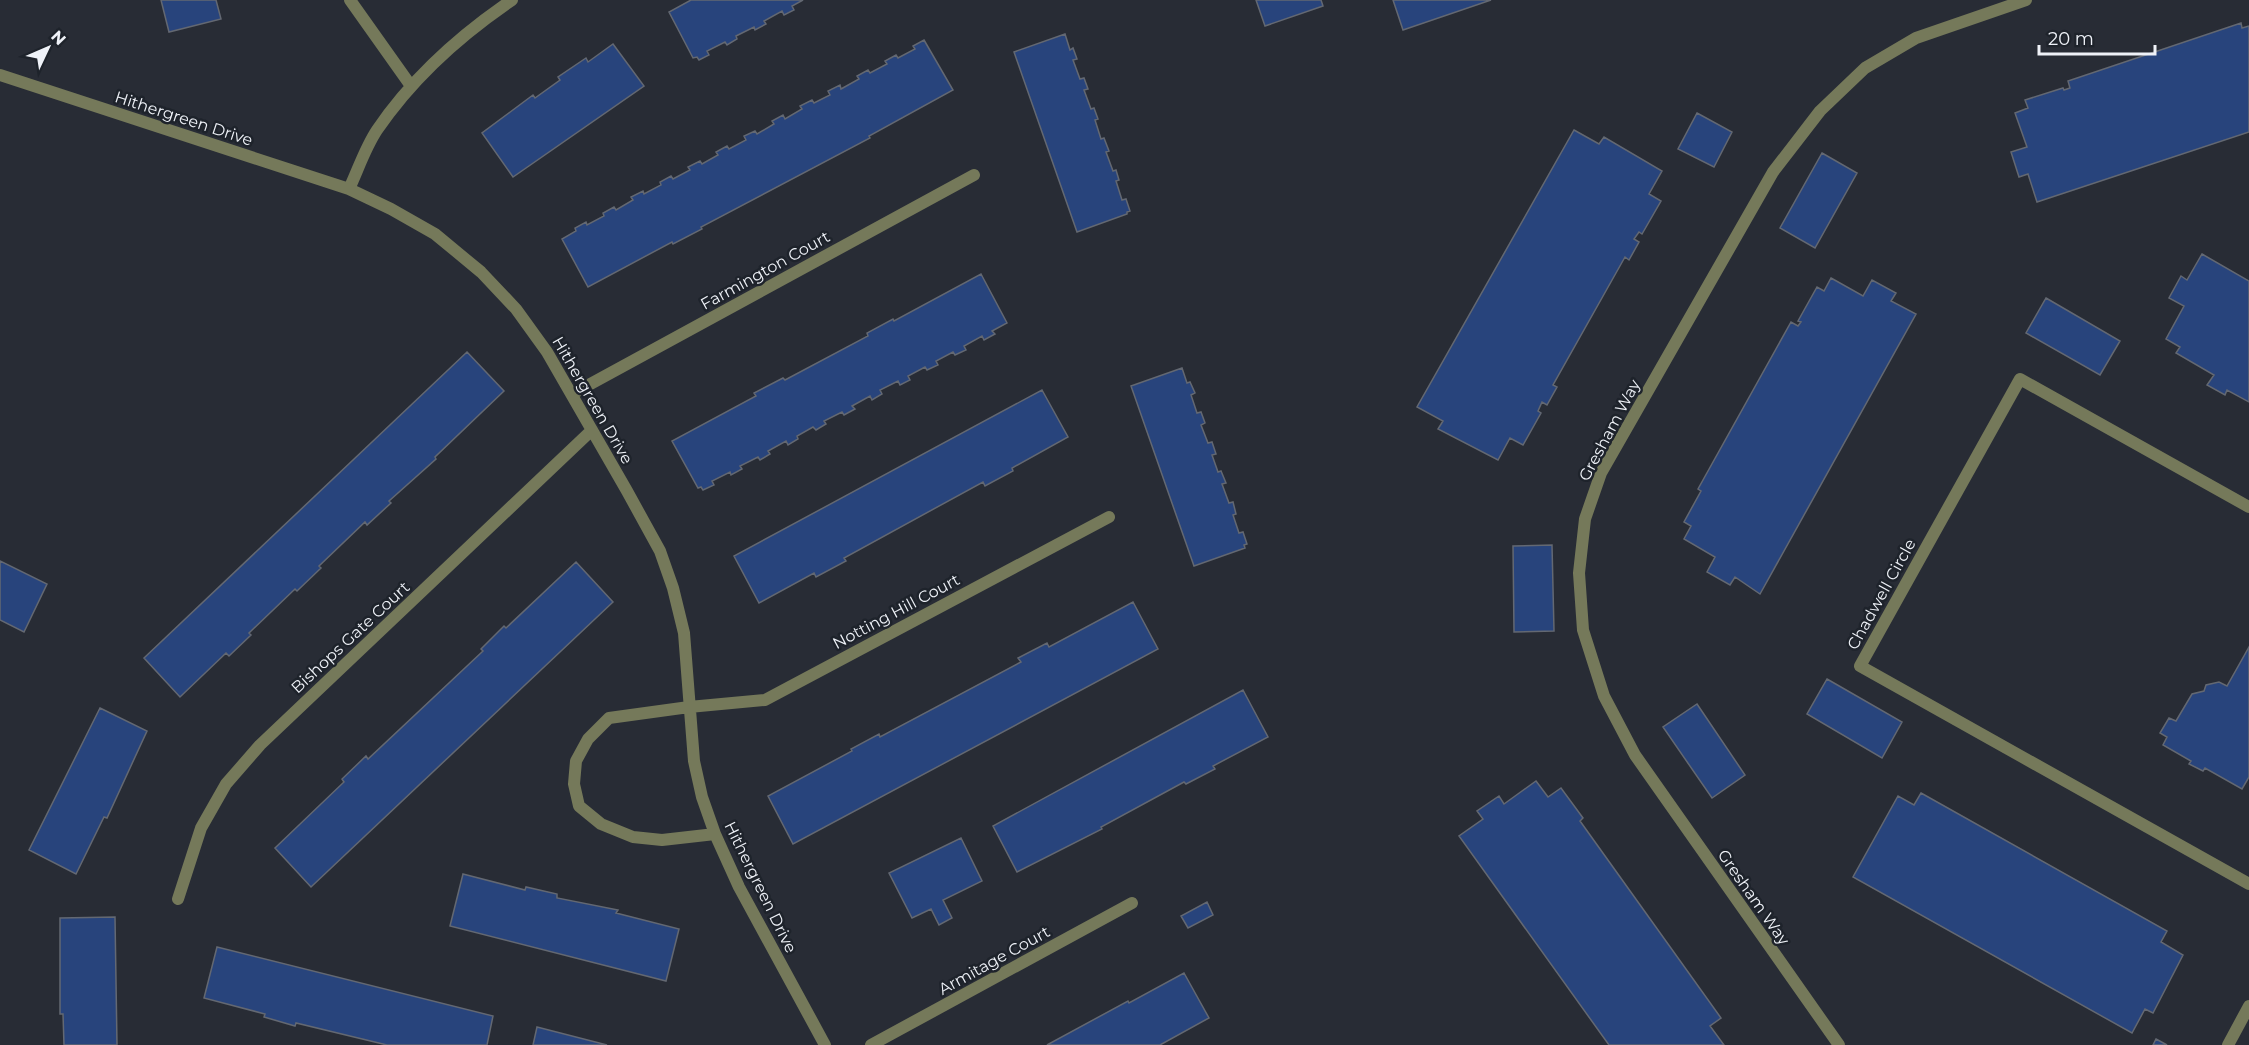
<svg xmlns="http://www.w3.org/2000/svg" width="2249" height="1045" font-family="Montserrat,sans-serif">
<rect width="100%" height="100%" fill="#282c35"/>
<path fill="#28447c" stroke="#636872" stroke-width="1.5" d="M161 0H216L221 19 169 32Z
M691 0H803L792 6 794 10 784 15 782 11 764 21 766 24 755 30 754 27 736 36 737 39 727 45 725 42 707 51 709 55 699 60 697 57 693 58 669 12Z
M1256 0H1321L1323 6 1265 26Z
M1393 0H1491L1403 30Z
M2241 23 2242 28 2249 26V132L2037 202 2028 174 2019 177 2011 152 2027 147 2015 113 2028 108 2025 100 2063 88 2064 90 2070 88 2068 81Z
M1065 34 1070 50 1073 48 1077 59 1073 60 1080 79 1084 78 1088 89 1084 90 1091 109 1094 108 1098 119 1095 120 1101 139 1104 138 1109 151 1106 152 1113 171 1116 170 1119 180 1116 181 1122 200 1126 199 1130 211 1127 212V214L1077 232 1014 52Z
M924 40 953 90 869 136 870 138 701 227 702 229 673 244 672 242 588 287 562 239 576 231 575 228 586 222 587 225 604 216 603 213 614 207 616 210 633 200 631 197 643 191 644 194 661 185 660 182 671 176 673 179 690 170 688 167 700 161 702 164 718 155 716 152 727 146 729 149 746 140 744 136 755 131 757 134 774 124 772 121 783 115 785 119 802 109 800 106 812 100 814 103 830 95 828 91 840 85 841 89 859 79 857 76 868 70 870 73 887 64 885 61 896 55 898 58 915 49 913 46Z
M613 44 644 86 513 177 482 133 533 95 535 98 560 80 558 77 586 58 588 62Z
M1697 113 1732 132 1714 167 1678 149Z
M1574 130 1599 144 1604 137 1662 171 1649 194 1661 201 1642 234 1639 232 1634 239 1639 242 1629 260 1625 257 1553 385 1557 387 1547 405 1542 402 1538 411 1541 413 1523 445 1510 438 1498 460 1438 429 1443 421 1417 407Z
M1822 153 1857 173 1815 248 1780 228Z
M2202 254 2249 281V402L2227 390 2225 395 2207 385 2214 375 2176 353 2180 347 2166 339 2184 306 2169 298 2181 276 2187 280Z
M981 274 1007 323 992 331 995 334 984 340 982 336 964 346 966 350 955 355 953 352 936 361 938 365 927 370 925 367 908 376 910 380 900 385 898 381 880 390 882 394 872 400 870 396 852 406 855 409 844 415 842 412 824 421 826 424 816 430 813 427 797 436 798 439 788 445 786 441 768 451 770 454 760 460 758 457 740 466 742 469 731 475 730 472 712 481 714 485 703 490 701 487 698 488 672 441 756 396 754 393 783 378 785 380 868 336 867 333 893 319 894 321Z
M1831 278 1863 296 1872 280 1896 293 1891 301 1916 314 1760 594 1735 577 1730 585 1707 572 1715 557 1684 539 1691 526 1684 522 1701 491 1698 489 1791 322 1798 326 1801 322 1798 321 1817 287 1824 291Z
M2046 298 2120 341 2100 375 2026 333Z
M467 352 504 391 435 457 436 459 389 501 391 503 367 525 365 522 319 566 321 568 297 591 295 589 249 633 251 635 229 656 226 653 180 697 144 658Z
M1182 368 1187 383 1190 382 1195 393 1191 395 1197 413 1201 412 1205 423 1201 425 1208 443 1212 442 1216 454 1212 455 1218 472 1221 471 1226 483 1222 484 1229 503 1233 502 1236 514 1233 515 1239 533 1243 532 1247 544 1244 545 1245 548 1194 566 1131 386Z
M1042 390 1068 437 1012 468 1013 471 985 486 983 482 844 558 846 561 816 577 814 573 759 603 734 556Z
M1552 545 1554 631 1514 632 1513 546Z
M0 561 47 584 24 632 0 620Z
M576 562 613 602 311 887 275 848 344 782 342 779 366 756 368 759 483 651 481 649 504 626 506 628Z
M1133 602 1158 649 793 844 768 796 852 751 851 749 879 734 880 737 1021 662 1018 658 1047 643 1049 647Z
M2249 647V777L2242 789 2205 768 2203 771 2189 764 2191 761 2163 745 2167 737 2160 733 2169 718 2176 721 2192 694 2204 691 2206 685 2219 682 2227 686Z
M1827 679 1902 722 1882 758 1807 714Z
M1243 690 1268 737 1213 766 1215 769 1186 784 1184 782 1101 827 1102 829 1017 872 993 826Z
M1697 704 1745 775 1712 798 1663 727Z
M100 708 147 731 107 818 104 817 76 874 29 850Z
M1536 781 1548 797 1561 788 1583 818 1580 821 1721 1018 1710 1026 1724 1045H1609L1459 836 1483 819 1477 811 1499 796 1504 804Z
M1921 793 2167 931 2161 942 2183 955 2153 1013 2145 1009 2132 1033 1853 877 1898 796 1914 805Z
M961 838 982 881 943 900 952 918 939 925 931 909 912 918 889 873Z
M463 874 525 890 526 887 557 894V898L618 910 616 913 679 929 666 981 450 926Z
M1207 902 1213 915 1188 928 1181 916Z
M115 917 117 1045H64L63 1014H60V918Z
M217 947 493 1016 487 1045H387L296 1023 295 1026 264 1017 265 1014 204 998Z
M1184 973 1209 1018 1160 1045H1047L1128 1001 1129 1003Z
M537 1027 607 1045H533Z
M2156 1039 2167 1045H2153Z"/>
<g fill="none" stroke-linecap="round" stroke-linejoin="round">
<path stroke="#75795a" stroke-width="12" d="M350 0 411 86
M0 75 349 189 391 209 435 234 481 272 516 309 547 352 627 491 660 551 673 588 684 633 694 761 702 797 715 834 739 887 825 1045
M349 189C358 170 365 148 377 130 413 77 459 36 512 0
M572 394 974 175
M2249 507 2020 379 1860 666 2249 884
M715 834 662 840 633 837 601 824 579 806 574 784 576 761 588 739 609 718 689 707 765 700 1109 517
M178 899 201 828 226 784 260 745 592 430
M871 1045 1132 903
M1839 1045 1635 755 1604 696 1583 630 1579 573 1585 519 1601 473 1773 172 1820 111 1865 68 1916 38 2026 0
M2228 1045 2249 1006"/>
</g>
<g text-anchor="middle" stroke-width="5" stroke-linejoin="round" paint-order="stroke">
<g font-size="16" fill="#eff2f8" stroke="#1e232b">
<text transform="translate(184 118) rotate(18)" y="6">Hithergreen Drive</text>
<text transform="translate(765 270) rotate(-29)" y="6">Farmington Court</text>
<text transform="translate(593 400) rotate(60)" y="6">Hithergreen Drive</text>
<text transform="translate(1609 430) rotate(-62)" y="6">Gresham Way</text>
<text transform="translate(1881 594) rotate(-61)" y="6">Chadwell Circle</text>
<text transform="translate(896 611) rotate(-28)" y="6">Notting Hill Court</text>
<text transform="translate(350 637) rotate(-43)" y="6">Bishops Gate Court</text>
<text transform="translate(761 887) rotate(64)" y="6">Hithergreen Drive</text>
<text transform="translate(1754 897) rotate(55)" y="6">Gresham Way</text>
<text transform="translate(994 960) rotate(-29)" y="6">Armitage Court</text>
</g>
</g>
<g transform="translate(48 48) rotate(46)" stroke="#1e232b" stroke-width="4.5" paint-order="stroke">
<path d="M0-4.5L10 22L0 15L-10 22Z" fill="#eff2f8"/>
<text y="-9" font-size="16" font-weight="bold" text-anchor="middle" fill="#eff2f8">N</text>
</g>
<path d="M2039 45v9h116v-9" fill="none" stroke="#eff2f8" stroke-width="3"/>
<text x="2048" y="45" font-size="18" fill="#eff2f8" stroke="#1e232b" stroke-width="4.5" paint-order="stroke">20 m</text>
</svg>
